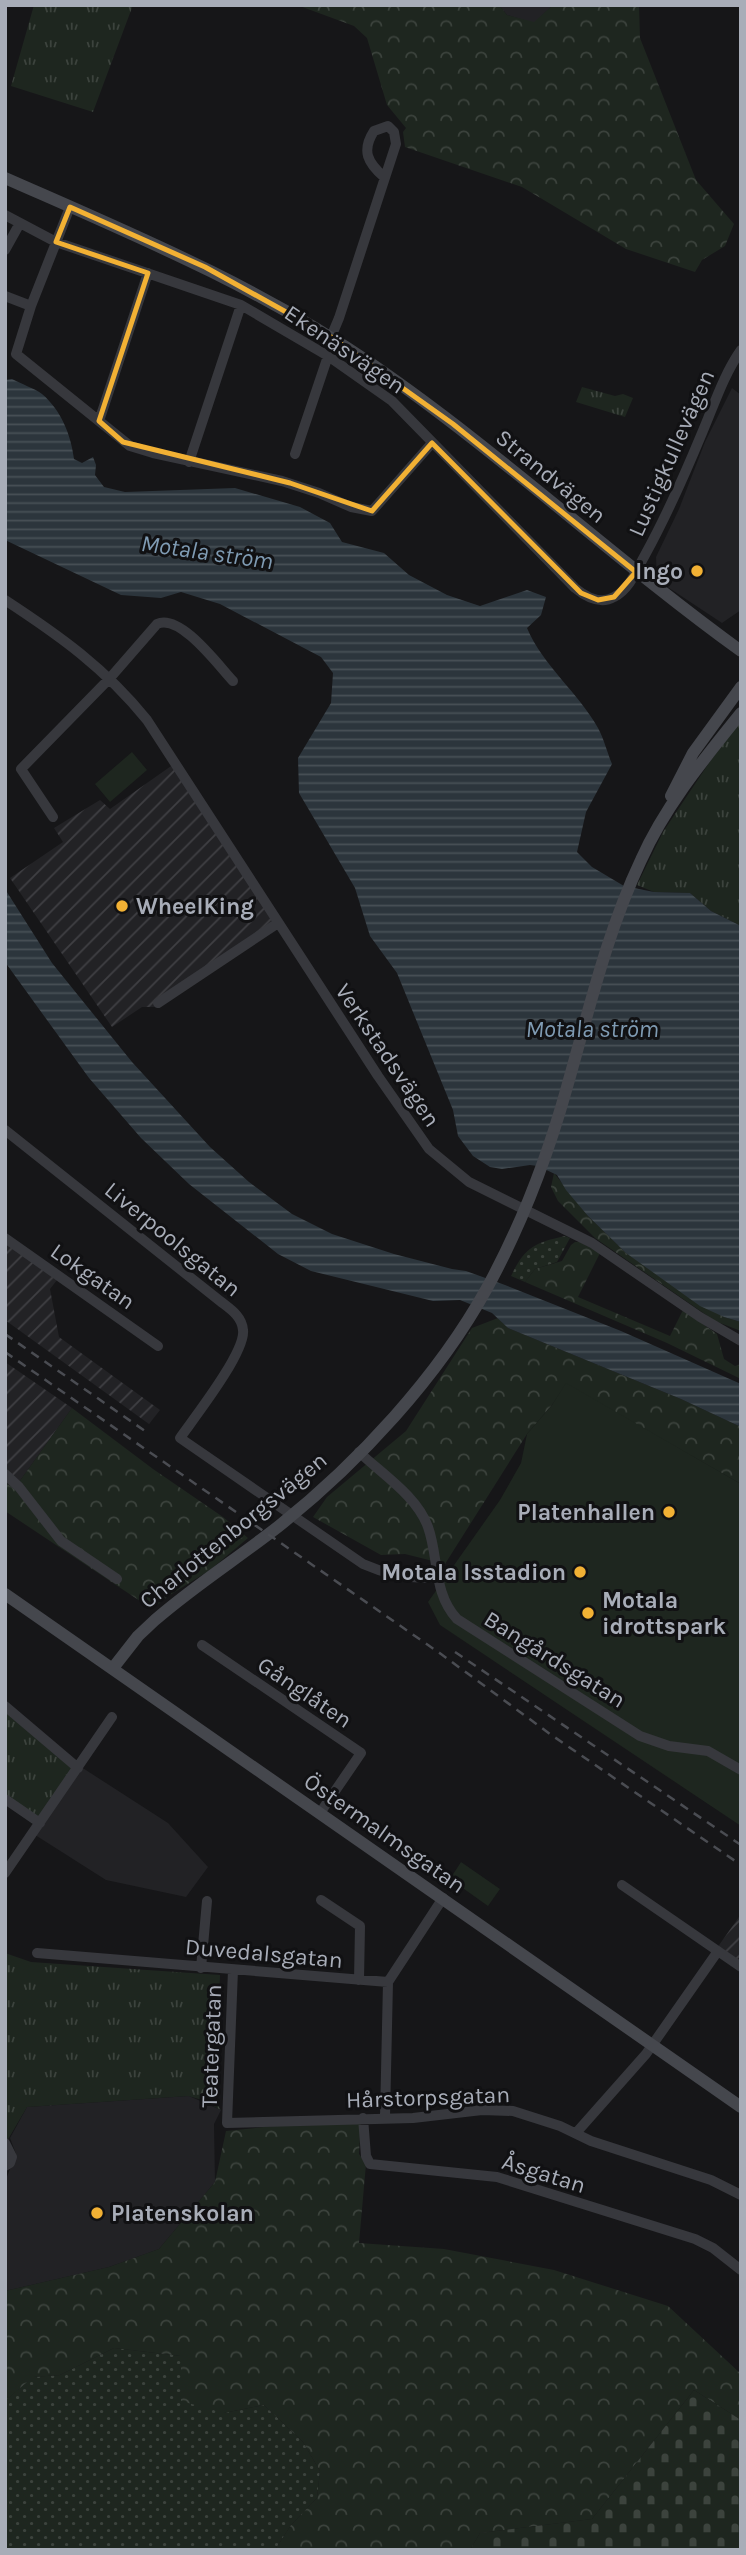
<svg xmlns="http://www.w3.org/2000/svg" width="746" height="2555" font-family="Karla,sans-serif">
<defs>
<pattern id="industrial-furrows" width="10" height="10" patternUnits="userSpaceOnUse" patternTransform="scale(1.75)"><rect width="10" height="10" fill="#222225"/><path d="M-1 1l2-2M0 10L10 0M9 11l2-2" fill="none" stroke="#3f3f43"/></pattern>
<pattern id="grass-dots" width="8" height="8" patternUnits="userSpaceOnUse" patternTransform="scale(1.75)"><rect width="8" height="8" fill="#1e261f"/><path d="M2 2h.1M6 6h.1" fill="none" stroke="#3c433d" stroke-width="1.8" stroke-linecap="round"/></pattern>
<pattern id="forest-crowns" width="20" height="18" patternUnits="userSpaceOnUse" patternTransform="scale(1.75)"><rect width="20" height="18" fill="#1e261f"/><path d="M2 6a3 3 0 1 1 6 0M12 15a3 3 0 1 1 6 0" fill="none" stroke="#3c433d"/></pattern>
<pattern id="cemetery-stones" width="16" height="16" patternUnits="userSpaceOnUse" patternTransform="scale(1.75)"><rect width="16" height="16" fill="#1e261f"/><path d="M2 7V4a2 2 0 0 1 4 0v3zM10 15v-3a2 2 0 0 1 4 0v3z" fill="#3c433d"/></pattern>
<pattern id="park-tufts" width="24" height="20" patternUnits="userSpaceOnUse" patternTransform="scale(1.75)"><rect width="24" height="20" fill="#1e261f"/><path d="M3 7l-1-3M5 7V3M7 7l1-3M15 17l-1-3M17 17v-4M19 17l1-3" fill="none" stroke="#3c433d"/></pattern>
<pattern id="water-rules" width="6" height="5" patternUnits="userSpaceOnUse" patternTransform="scale(1.75)"><rect width="6" height="5" fill="#2c353c"/><path d="M0 2.5h6" fill="none" stroke="#485056"/></pattern>
</defs>
<rect width="100%" height="100%" fill="#161618"/>
<path fill="#222225" d="M499 5H553L534 23 507 15Z
M732 388 741 395V610L722 623 657 580 656 557 679 509 705 442Z
M75 1763 168 1823 208 1867 186 1897 106 1880 32 1833Z
M189 2096 221 2110 214 2124 215 2182 159 2249 109 2267 5 2291 6 2179 16 2154 10 2138 27 2107Z"/>
<path fill="url(#industrial-furrows)" d="M174 764 278 924 157 1007H142L112 1027 10 878 63 842 54 828 100 800 110 809Z
M5 1243 57 1280 50 1289 59 1337 160 1410 149 1424 5 1320Z
M5 1362 72 1408 14 1489 5 1482Z
M741 1914V1964L717 1948Z"/>
<path fill="url(#grass-dots)" d="M565 1236 570 1238 557 1262 535 1269 525 1282 511 1276C525 1247 534 1243 565 1236Z
M114 2348 181 2356 224 2413 264 2405 303 2442 320 2471 317 2498 291 2525 275 2550H5V2401L32 2377 60 2375Z"/>
<path fill="url(#forest-crowns)" d="M297 5H499L507 15 534 22 553 5H639L640 38 696 180 734 224 725 246 702 260 695 272 626 249 522 187 405 147 403 132 406 128 387 105 367 38 354 26Z
M554 1173 588 1216 626 1253 724 1317 741 1322V1331L715 1321 595 1238 558 1201 551 1187Z
M575 1242H580L600 1253 578 1297 670 1336 683 1310 717 1334 724 1359 735 1366 741 1364V1379L667 1343 525 1282 535 1269 562 1261 571 1245Z
M498 1318 508 1328 681 1399 741 1427V1484L566 1384 552 1405 527 1434 445 1564 405 1554 381 1555 313 1517 327 1497 406 1431 472 1328Z
M72 1408 153 1469 223 1517 248 1538 210 1570 170 1595 152 1609 5 1511V1482L14 1489Z
M361 2117 359 2154 366 2164 359 2243 444 2249 554 2270 668 2306 741 2374V2420L694 2390 592 2519 480 2533 470 2550H275L291 2525 317 2498 320 2471 303 2442 264 2405 224 2413 181 2401V2356L114 2348 60 2375 33 2377 5 2401V2291L109 2267 159 2249 215 2182 226 2131Z"/>
<path fill="url(#cemetery-stones)" d="M694 2390 741 2420V2550H470L480 2533 592 2519Z"/>
<path fill="url(#park-tufts)" d="M34 5H133L93 112 11 86Z
M582 387 615 396 623 394 633 398 625 417 576 402Z
M741 720V926L711 911 690 893 654 892 637 885 663 832 711 760Z
M5 1706 75 1763 37 1826 5 1804Z
M5 1953 31 1962 220 1975 216 2103 221 2110 199 2099 188 2096 27 2107 7 2141 5 2140Z"/>
<path fill="#1e261f" d="M132 752 147 770 110 802 95 784Z
M566 1383 741 1484V1826L440 1625 428 1602 500 1500 521 1463 527 1434 552 1405Z
M461 1862 500 1889 488 1906 450 1879Z"/>
<path fill="url(#water-rules)" d="M12 379C21 384 34 388 42 394 61 410 71 435 74 459L82 463 93 457 96 465 95 475 104 487 125 492 235 488 300 507 330 523 342 542 384 553 409 575 447 595 480 606 527 590 546 597 541 615 527 628C543 666 578 692 598 728 604 739 607 752 612 764L586 812 577 852 592 867 624 886 654 892 690 893 711 911 741 926V1322L724 1317 700 1306 626 1253 588 1216 566 1190 557 1175 538 1166 530 1165 502 1169 490 1167 473 1156 458 1136 453 1110 397 973 370 936 355 888 299 793 298 758 331 703 333 673 321 657 220 604 181 592 161 598 121 595 5 540V380Z
M5 889 52 963 132 1062 210 1147 249 1182 292 1214 332 1234 394 1254 452 1269 466 1271 505 1285 621 1331 741 1384V1427L681 1399 508 1328 492 1313 460 1300 433 1301 311 1271 278 1254 189 1184 141 1138 89 1078 5 962Z"/>
<g fill="none" stroke-linecap="round" stroke-linejoin="round">
<path stroke="#37383d" stroke-width="10" d="M70 207 31 306 16 354 130 446 153 453 282 481 319 493 351 507 372 511 432 443
M5 215 56 242 241 305 328 356 392 401 575 588C586 597 600 605 614 597 630 589 637 569 645 555 667 515 685 474 702 433 714 405 724 374 741 350
M5 250 20 223
M5 296 31 306
M331 337 339 318 396 144 394 132 388 126 374 131C361 151 368 163 384 177
M99 421 148 273
M295 454 328 356
M189 462 241 305
M5 600C60 636 105 668 147 720L378 1076 429 1149 469 1182 592 1243 700 1317 741 1341
M53 817 21 769 110 678 157 624C180 613 218 665 233 681
M158 1003 278 923
M5 1130 220 1301C230 1309 242 1316 243 1330 246 1352 194 1418 180 1438L363 1564C388 1575 411 1580 438 1577
M5 1238 158 1346
M359 1452C382 1474 417 1496 428 1527 439 1558 433 1593 457 1619L640 1736 669 1746 708 1751 741 1770
M5 1474 19 1487 61 1541 117 1579
M202 1645 361 1753 320 1813
M5 1706 78 1768
M5 1799 40 1823
M5 1873 112 1717
M622 1885 741 1967
M321 1900 360 1926 359 1980
M37 1953 388 1982 443 1898
M201 1968 207 1901
M233 1970 227 2123 413 2118 482 2110 513 2111 560 2126 591 2141 711 2180 741 2195
M385 2117 388 1982
M363 2118 366 2156 370 2164 497 2177 695 2239 713 2248 741 2270
M576 2133 646 2054 718 1951
M5 2143 12 2157 10 2163 5 2166"/>
<path stroke="#45474d" stroke-width="12" d="M5 178C132 234 258 286 373 365 501 453 615 560 741 651
M671 796 693 753 741 687
M5 1594 741 2107
M113 1668 138 1636 155 1620C194 1586 238 1558 279 1526 358 1463 438 1377 487 1288 521 1226 548 1155 567 1087 589 1010 607 932 641 860 665 806 704 759 741 713"/>
<path stroke="#4a4c52" stroke-width="2.5" stroke-dasharray="9 7" stroke-linecap="butt" d="M5 1334 145 1431
M5 1352 441 1654 550 1734 741 1865
M455 1652 741 1845"/>
</g>
<path fill="none" stroke="#f2b134" stroke-width="5" stroke-linejoin="round" d="M70 207 205 267 331 337 453 424 636 572 614 597 598 600 581 593 432 443 372 511 290 483 123 442 99 421 148 273 56 242Z"/>
<g fill="#f2b134" stroke="#111113" stroke-width="2.5">
<circle cx="697" cy="571" r="7"/>
<circle cx="122" cy="906" r="7"/>
<circle cx="669" cy="1512" r="7"/>
<circle cx="580" cy="1572" r="7"/>
<circle cx="588" cy="1613" r="7"/>
<circle cx="97" cy="2213" r="7"/>
</g>
<g text-anchor="middle" stroke-width="6" stroke-linejoin="round" paint-order="stroke">
<g font-size="23" fill="#a8adb8" stroke="#111113">
<text transform="translate(345 349) rotate(34)" y="8">Ekenäsvägen</text>
<text transform="translate(671 453) rotate(-66)" y="8">Lustigkullevägen</text>
<text transform="translate(551 476) rotate(39)" y="8">Strandvägen</text>
<text transform="translate(388 1055) rotate(56)" y="8">Verkstadsvägen</text>
<text transform="translate(173 1239) rotate(39)" y="8">Liverpoolsgatan</text>
<text transform="translate(93 1276) rotate(35)" y="8">Lokgatan</text>
<text transform="translate(233 1530) rotate(-39)" y="8">Charlottenborgsvägen</text>
<text transform="translate(555 1659) rotate(32)" y="8">Bangårdsgatan</text>
<text transform="translate(305 1692) rotate(34)" y="8">Gånglåten</text>
<text transform="translate(385 1833) rotate(35)" y="8">Östermalmsgatan</text>
<text transform="translate(264 1953) rotate(5)" y="8">Duvedalsgatan</text>
<text transform="translate(211 2046) rotate(-88)" y="8">Teatergatan</text>
<text transform="translate(428 2097) rotate(-2)" y="8">Hårstorpsgatan</text>
<text transform="translate(544 2173) rotate(17)" y="8">Åsgatan</text>
</g>
<g font-size="23" font-weight="bold" fill="#a8adb8" stroke="#111113" text-anchor="end">
<text x="683" y="579">Ingo</text>
<text x="136" y="914" text-anchor="start">WheelKing</text>
<text x="655" y="1520">Platenhallen</text>
<text x="566" y="1580">Motala Isstadion</text>
<text x="602" y="1608" text-anchor="start">Motala<tspan x="602" dy="26">idrottspark</tspan></text>
<text x="111" y="2221" text-anchor="start">Platenskolan</text>
</g>
<g font-size="24" font-style="italic" fill="#7f9bb3" stroke="#111113">
<text transform="translate(207 552) rotate(8)" y="8">Motala ström</text>
<text x="592" y="1037">Motala ström</text>
</g>
</g>
<rect width="746" height="2555" fill="none" stroke="#a8adb8" stroke-width="14"/>
</svg>
